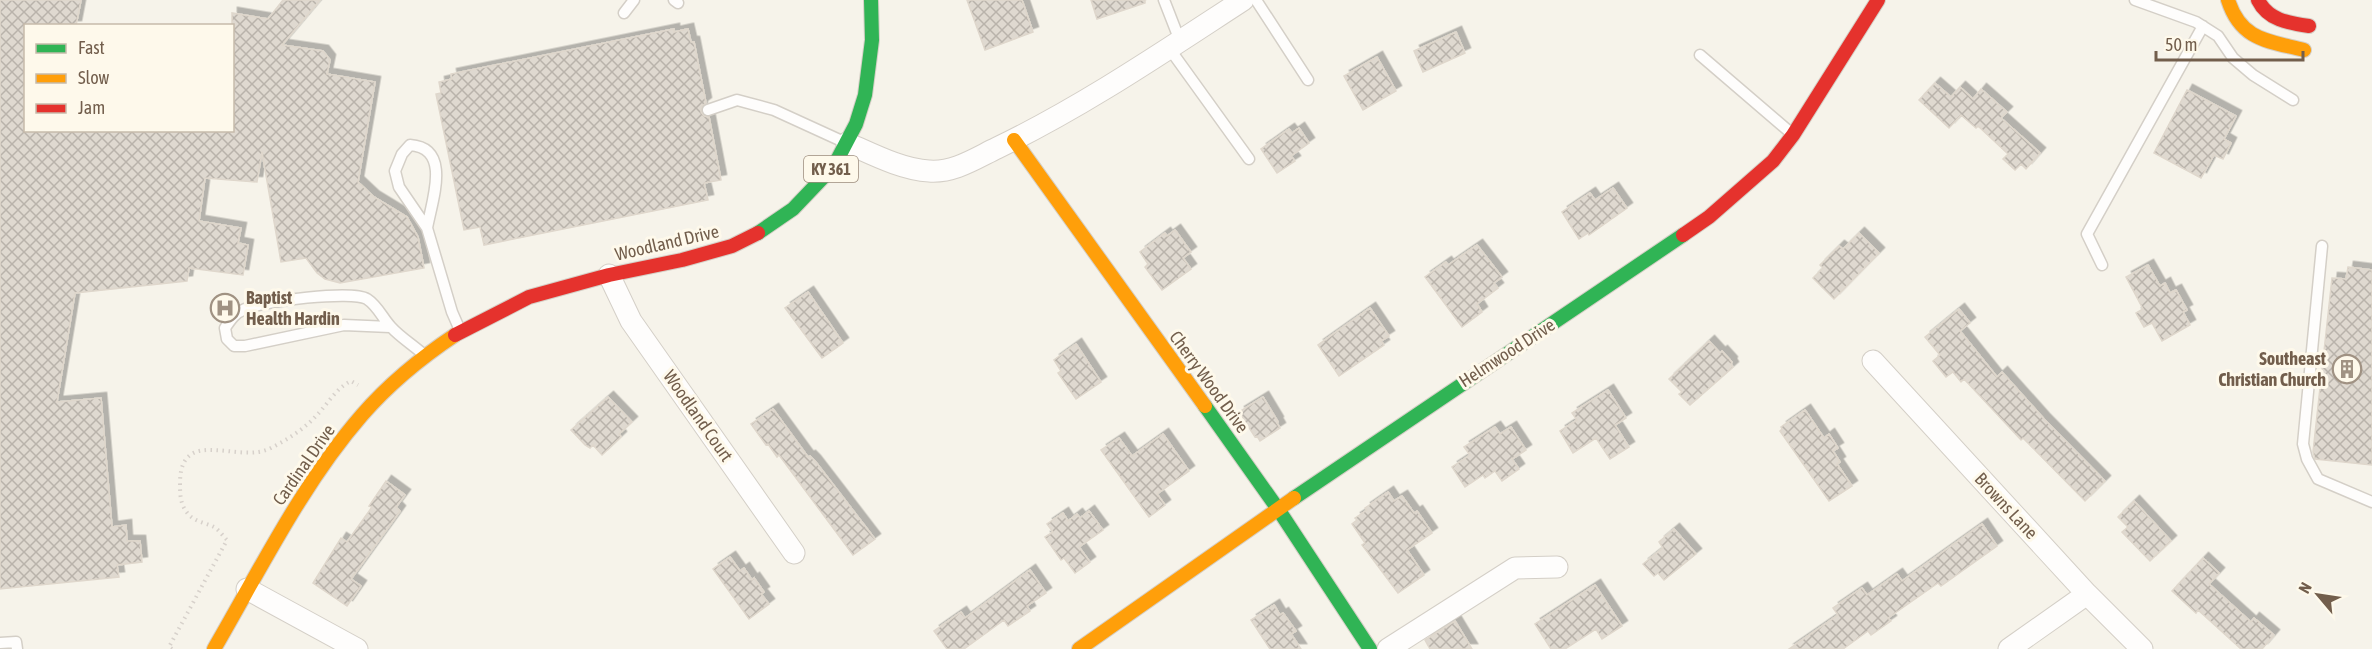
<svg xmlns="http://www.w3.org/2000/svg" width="2372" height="649" font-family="'Asap Condensed',sans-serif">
<defs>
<pattern id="building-cross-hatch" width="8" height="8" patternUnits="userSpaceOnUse" patternTransform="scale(1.5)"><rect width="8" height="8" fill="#dfd9d0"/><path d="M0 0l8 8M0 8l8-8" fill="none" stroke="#b9b3ab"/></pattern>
<filter id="shadow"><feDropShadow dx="5.5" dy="-5.5" stdDeviation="0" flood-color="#0004"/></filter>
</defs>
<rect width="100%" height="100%" fill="#f6f3ea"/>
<path fill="url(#building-cross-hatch)" stroke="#dfd7cc" stroke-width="1.5" filter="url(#shadow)" d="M0 0H81L76 26H26V130H232V13L268 19 283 0H320L282 45 323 51 330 60 327 74 375 82 358 182 374 197 407 217 418 237 424 268 340 283 325 279 317 273 306 258 281 262 262 152 257 182 205 178 199 221 241 228 238 243 248 245 243 275 189 268 187 281 75 293 57 402 101 398 112 527 126 525 127 541H140L142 562 117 565 119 577 0 589Z
M967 0H1022L1033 32 985 50Z
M1091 0H1145V3L1097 19Z
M674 29V32L688 29 691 42H694L706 103 702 106 701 112 704 116 709 117 721 180 704 183 708 200 484 245 480 227 464 230 436 94 441 93 439 82 452 79 451 74Z
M1456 32 1465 53 1423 72 1414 51Z
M1377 57 1396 91 1363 110 1344 76Z
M1935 83 1951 97 1960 87 1973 99 1981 89 2007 112 2001 118 2040 153 2026 169 2021 164 2015 170 2003 159 2008 154 1978 126 1976 128 1961 115 1949 128 1919 100Z
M2187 90 2236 116 2224 139 2231 143 2223 159 2214 155 2201 178 2154 153Z
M1299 128 1309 143 1291 156 1295 161 1277 173 1261 149 1289 129 1292 133Z
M1613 188 1627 208 1589 235 1588 233 1579 239 1562 212 1590 193 1595 200Z
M1175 230 1191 252 1183 258 1191 269 1162 290 1145 267 1148 264 1140 252 1165 233 1167 236Z
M1859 233 1879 253 1834 299 1813 278 1823 268 1820 265 1839 246 1843 249Z
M1477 245 1502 277 1494 283 1498 288 1477 304 1482 312 1462 327 1425 277 1446 262 1448 265Z
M2148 265 2160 286 2165 283 2170 293 2176 290 2187 310 2183 312 2190 325 2162 341 2152 323 2144 327 2136 313 2143 309 2126 277Z
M2348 267 2372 270V465L2315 459 2313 452 2332 278 2346 279Z
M808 292 843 343 822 358 785 308Z
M1370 308 1389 336 1381 341 1384 345 1339 376 1318 345Z
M1959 309 1970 323 1960 331 1997 377 2002 372 2044 419 2105 481 2085 501 2023 438 2021 440 1964 379 1961 382 1953 372 1946 377 1933 361 1940 355 1925 337Z
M1709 341 1720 353 1722 351 1732 362 1731 364 1733 367 1690 405 1679 394 1682 392 1669 379Z
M1076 344 1101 382 1076 399 1058 373 1061 371 1054 360Z
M1608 390 1626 418 1615 425 1629 447 1610 459 1596 438 1573 453 1560 431 1577 420 1572 413Z
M608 397 632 422 619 434 621 437 602 455 593 445 590 448 585 445 571 430Z
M1263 397 1278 422 1277 423 1280 428 1260 441 1257 436 1255 437 1239 412Z
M773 409 808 457 810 456 815 461 875 539 853 555 779 455 777 457 768 444 766 445 751 424Z
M1805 410 1824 438 1829 434 1838 448 1833 451 1840 462 1837 464 1852 486 1829 501 1780 431 1782 429 1781 427Z
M1495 427 1500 434 1511 427 1526 450 1512 459 1519 469 1502 481 1495 471 1485 478 1483 475 1465 487 1452 467 1470 455 1464 447Z
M1163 434 1189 471 1157 494 1165 505 1149 517 1101 450 1119 438 1132 456Z
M386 481 405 495 396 507 400 511 351 579 361 586 347 606 313 583 341 538 347 542 372 507 369 506Z
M1388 492 1394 501 1402 496 1414 513 1417 511 1432 533 1407 550 1424 575 1398 593 1362 545 1365 543 1352 524 1357 520 1355 518 1367 510 1365 508Z
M2134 501 2171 541 2150 561 2122 532 2128 527 2118 517Z
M1089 511 1103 530 1079 547 1090 562 1075 573 1064 558 1061 560 1045 537 1053 532 1047 524 1063 513 1068 521 1077 514 1080 518Z
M1982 524 1997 546 1941 586 1938 583 1888 618 1891 621 1871 635 1868 631 1843 649H1789L1838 615 1833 608 1862 588 1867 595 1897 574 1902 581Z
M1674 529 1696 554 1664 580 1658 573 1654 576 1643 564 1663 548 1659 542Z
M730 557 740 571 744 568 752 580 754 578 764 592 761 594 769 604 749 619 713 569Z
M2203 558 2219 573 2209 584 2251 622 2254 618 2274 635 2262 649H2241L2198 610 2196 613 2172 591Z
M1030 570 1046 593 1027 606 1030 611 1008 626 1004 620 964 649H947L934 631 961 612 965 618Z
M1595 585 1622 626 1602 639 1596 629 1565 649H1551L1535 624Z
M1274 605 1280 615 1283 613 1296 631 1291 634 1301 649H1270L1251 620Z
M1455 621 1472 649H1430L1425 640Z"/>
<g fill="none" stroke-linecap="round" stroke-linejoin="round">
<g stroke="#d4cfc7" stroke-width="13">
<path id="lane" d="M674 0 678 3
M1164 0 1180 41
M1256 0 1308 80
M2135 0 2196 22 2218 36 2233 58 2253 75 2293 100
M624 13 634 0
M1169 48 1249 159
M1700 55 1791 133
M708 110 737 100 774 110 844 142
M427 228C432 200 452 148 410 145L402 154 395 171 399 187 427 228 452 312 459 328
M2322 246 2303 444 2307 459 2318 479 2372 502
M2102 265 2087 234 2203 26
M390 327 344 325 245 346H234L227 339 225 328C231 319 235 313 245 309 263 301 352 290 367 299 378 306 383 319 391 327 400 337 413 345 423 354
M0 643 16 642 17 649"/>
</g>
<g stroke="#d4cfc7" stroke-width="23">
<path id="street" d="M847 143C872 154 903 170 929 171 954 173 976 158 997 148 1084 106 1163 52 1243 0
M609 275 631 321 794 553
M1873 361 2087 594 2142 649
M247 589 357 649
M1388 649 1515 568 1557 567
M2009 649 2087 594"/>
</g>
<g stroke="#d5cfc6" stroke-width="16">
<path id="fast" d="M758 233 793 209 834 166 856 124 865 95 872 40 871 0
M1205 406 1278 509 1370 649
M1294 498 1683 235"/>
</g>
<g stroke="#d5cfc6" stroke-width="16">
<path id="slow" d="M2228 0C2241 41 2269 41 2304 50
M1014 140 1205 406
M214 649C260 570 302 484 362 415 389 384 422 357 455 335
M1079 649 1294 498"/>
</g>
<g stroke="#d5cfc6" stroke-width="16">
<path id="jam" d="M2258 0C2268 20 2288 23 2309 26
M1683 235 1709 217 1773 161 1793 135 1878 0
M455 335 529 297 609 275 682 260 732 246 758 233"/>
</g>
<path stroke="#d7d1cb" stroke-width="4" stroke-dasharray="1.5 4.5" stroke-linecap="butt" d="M172 649 169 647 227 540C223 536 219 530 214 527 206 523 196 522 189 515 180 505 180 495 180 482 181 425 239 465 271 448 288 439 303 430 316 416 327 405 336 388 351 381L358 385"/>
<use href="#lane" stroke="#fefdfc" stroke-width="10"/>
<use href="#street" stroke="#fefdfc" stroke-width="21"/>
<use href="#fast" stroke="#30b455" stroke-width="14"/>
<use href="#slow" stroke="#ff9f0a" stroke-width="14"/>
<use href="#jam" stroke="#e5322d" stroke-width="14"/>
</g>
<defs>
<g id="hospital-ring" transform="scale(1.5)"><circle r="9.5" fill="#fef9eb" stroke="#a09283" stroke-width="1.5"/><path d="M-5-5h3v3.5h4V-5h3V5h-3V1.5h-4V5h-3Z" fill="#a09283"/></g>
<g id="building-ring" transform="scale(1.5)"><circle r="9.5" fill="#fef9eb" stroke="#a09283" stroke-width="1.5"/><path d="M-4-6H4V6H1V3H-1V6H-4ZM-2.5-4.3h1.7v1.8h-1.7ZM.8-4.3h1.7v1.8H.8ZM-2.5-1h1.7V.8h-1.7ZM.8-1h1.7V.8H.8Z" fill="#a09283"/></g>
</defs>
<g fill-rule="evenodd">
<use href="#hospital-ring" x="225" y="308"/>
<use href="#building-ring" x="2347" y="369"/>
</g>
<g text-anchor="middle" stroke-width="6" stroke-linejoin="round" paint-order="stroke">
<rect fill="#fef9eb" stroke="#9c8c7c" stroke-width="1.5" x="804" y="156" width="54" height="26" rx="4.5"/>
<g font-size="16" font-weight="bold" fill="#725e4c">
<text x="831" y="175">KY 361</text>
</g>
<g font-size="18" fill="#725e4c" stroke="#fef9eb">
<text transform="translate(667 243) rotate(-13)" y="6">Woodland Drive</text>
<text transform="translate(1507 353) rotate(-33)" y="6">Helmwood Drive</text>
<text transform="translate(1209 382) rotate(54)" y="6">Cherry Wood Drive</text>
<text transform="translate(698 416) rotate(55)" y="6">Woodland Court</text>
<text transform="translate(304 465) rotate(-55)" y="6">Cardinal Drive</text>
<text transform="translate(2006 506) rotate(47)" y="6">Browns Lane</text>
</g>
<g font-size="18" font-weight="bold" fill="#725e4c" stroke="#fef9eb" text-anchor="start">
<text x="246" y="304">Baptist<tspan x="246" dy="21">Health Hardin</tspan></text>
<text x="2326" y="365" text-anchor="end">Southeast<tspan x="2326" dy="21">Christian Church</tspan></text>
</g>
</g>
<rect x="24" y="24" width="210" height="108" fill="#fef9eb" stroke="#c6bbab" stroke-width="1.5"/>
<rect x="36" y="44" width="30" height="9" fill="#30b455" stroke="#c6bbab" stroke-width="1.5"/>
<text x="78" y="54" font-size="18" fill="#725e4c">Fast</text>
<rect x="36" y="74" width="30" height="9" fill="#ff9f0a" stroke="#c6bbab" stroke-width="1.5"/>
<text x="78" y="84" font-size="18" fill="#725e4c">Slow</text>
<rect x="36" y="104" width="30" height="9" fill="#e5322d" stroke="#c6bbab" stroke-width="1.5"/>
<text x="78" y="114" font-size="18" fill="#725e4c">Jam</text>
<g transform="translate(2318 595) rotate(299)" stroke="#fef9eb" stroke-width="4.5" paint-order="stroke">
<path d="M0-4.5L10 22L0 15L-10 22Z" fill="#725e4c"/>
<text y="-9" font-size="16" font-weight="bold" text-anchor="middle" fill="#725e4c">N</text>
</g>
<path d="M2156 51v9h147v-9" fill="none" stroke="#725e4c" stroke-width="3"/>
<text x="2165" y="51" font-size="18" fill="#725e4c" stroke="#fef9eb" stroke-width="4.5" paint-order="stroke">50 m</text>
</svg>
